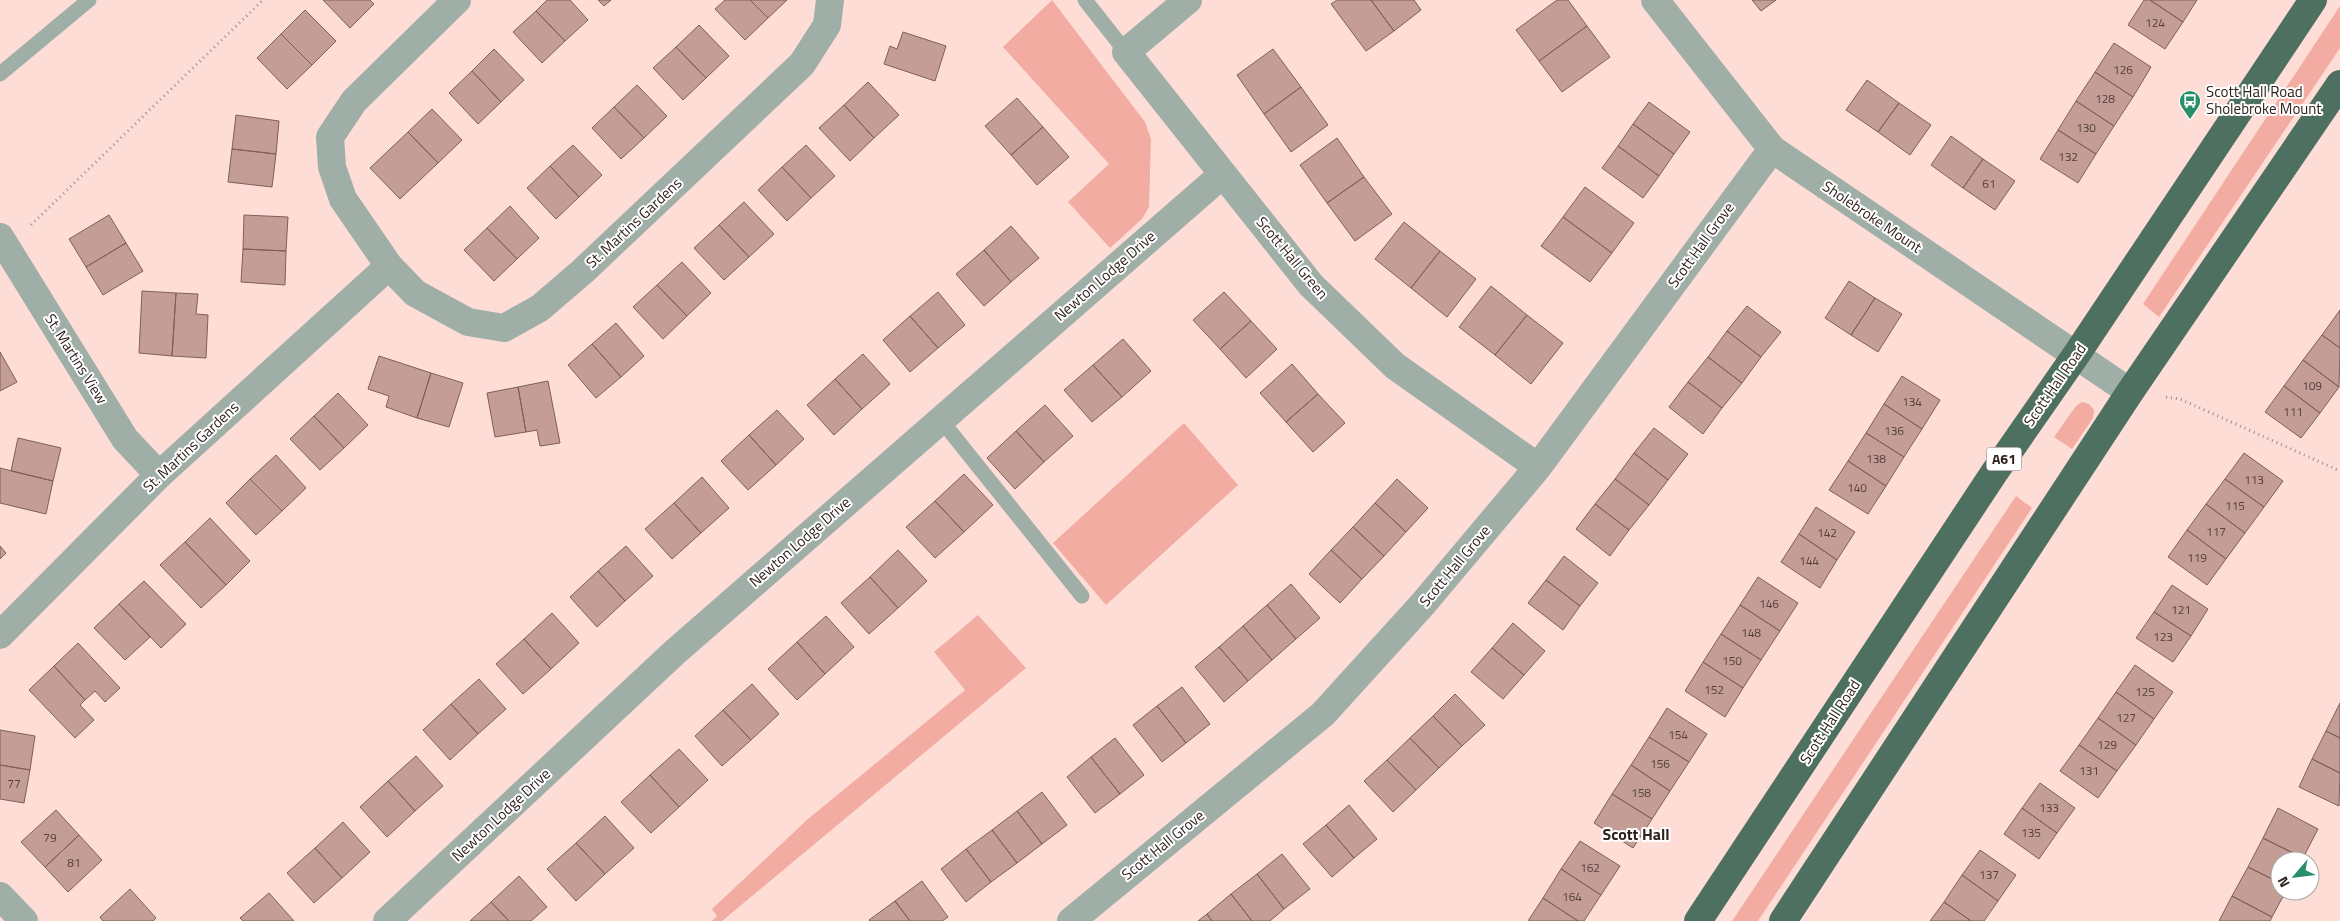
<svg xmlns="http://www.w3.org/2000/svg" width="2340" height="921" font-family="'Titillium Web',sans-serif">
<rect width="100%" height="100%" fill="#feddd7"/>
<path fill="#f2aca1" d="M1052 0 1145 122 1151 139 1149 207 1142 219 1110 248 1068 202 1109 164 1003 47Z
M2340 6V48L2159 317 2143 304Z
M2082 402 2089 404 2094 410 2093 418 2072 449 2054 437 2076 406Z
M1184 423 1238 485 1106 605 1053 543Z
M2016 496 2032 508 1758 921H1732Z
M978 615 1026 668 722 921H712L717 916 712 909 808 819 965 690 934 652Z"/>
<path fill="#c49d97" stroke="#815e58" d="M323 0H370L374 4 350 28Z
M547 0H570L588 20 565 41 536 11Z
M598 0H611L604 6Z
M725 0H750L768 18 745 40 715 9Z
M750 0H787L768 18Z
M1337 0H1371L1394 31 1366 51 1331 4Z
M1371 0H1414L1421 10 1394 31Z
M1557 0H1568L1587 26 1539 61 1516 30Z
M1752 0H1776L1761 11Z
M2144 0H2150L2183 22 2165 49 2128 25Z
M2150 0H2197L2183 22Z
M305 10 336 41 312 65 281 34Z
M536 11 565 41 542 63 513 32Z
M699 25 729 56 706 78 676 47Z
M1587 26 1610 57 1562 92 1539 61Z
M903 32 946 46 935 81 884 64 890 46 897 49Z
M281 34 312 65 287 89 257 58Z
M2114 43 2151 67 2133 97 2095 72Z
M676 47 706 78 683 100 653 68Z
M494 49 524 80 501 102 472 71Z
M1273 49 1301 87 1264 114 1237 75Z
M472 71 501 102 478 124 449 93Z
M2095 72 2133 97 2114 126 2076 101Z
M1867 80 1899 103 1878 132 1846 110Z
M868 82 899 115 874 138 844 105Z
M637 85 667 116 644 138 614 107Z
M1301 87 1328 125 1291 152 1264 114Z
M1017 98 1043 127 1011 155 985 126Z
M2076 101 2114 126 2096 154 2058 130Z
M1649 102 1690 132 1674 154 1633 124Z
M1899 103 1931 125 1910 155 1878 132Z
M844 105 874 138 850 161 819 128Z
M614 107 644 138 621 159 592 128Z
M432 109 462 140 438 163 408 132Z
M236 115 279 121 276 154 232 149Z
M1633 124 1674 154 1659 176 1618 146Z
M1043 127 1069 157 1037 185 1011 155Z
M2058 130 2096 154 2078 183 2040 159Z
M408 132 438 163 400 199 370 168Z
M1951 136 1983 159 1963 188 1931 165Z
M1337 138 1364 177 1327 203 1300 165Z
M573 145 602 175 579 197 550 166Z
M806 145 835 176 811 198 782 167Z
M1618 146 1659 176 1643 198 1602 168Z
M232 149 276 154 272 187 228 182Z
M1983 159 2015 181 1995 210 1963 188Z
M550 166 579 197 556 219 527 188Z
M782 167 811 198 787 221 758 190Z
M1364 177 1392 214 1355 241 1327 203Z
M1585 187 1634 223 1612 253 1563 217Z
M744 202 774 234 749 257 719 225Z
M510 206 539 238 517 259 487 228Z
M109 215 126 243 86 267 69 239Z
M244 215 288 217 286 251 243 249Z
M1563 217 1612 253 1590 282 1541 246Z
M1404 222 1440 251 1411 288 1375 259Z
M719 225 749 257 724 280 694 248Z
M1011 226 1039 258 1011 282 984 250Z
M487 228 517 259 494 281 464 250Z
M126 243 143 271 103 295 86 267Z
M243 249 286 251 285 285 241 282Z
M984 250 1011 282 984 306 956 274Z
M1440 251 1476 279 1447 317 1411 288Z
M682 262 711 293 687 316 657 285Z
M1849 281 1875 298 1851 335 1825 318Z
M657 285 687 316 663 339 633 307Z
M1491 286 1527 315 1495 355 1459 327Z
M142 291 176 293 172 356 139 353Z
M938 292 965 325 938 348 910 316Z
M1224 292 1251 321 1220 349 1193 320Z
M176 293 198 294 196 314 208 315 206 358 172 356Z
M1875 298 1902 314 1878 352 1851 335Z
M1747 306 1781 332 1761 357 1727 331Z
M2340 310V348L2322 335Z
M1527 315 1563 343 1531 384 1495 355Z
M910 316 938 348 910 372 883 340Z
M1251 321 1277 349 1246 378 1220 349Z
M616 323 644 356 621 377 592 344Z
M1727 331 1761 357 1742 383 1708 357Z
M2322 335 2340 348 2339 387 2303 360Z
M1123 339 1151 371 1122 397 1093 365Z
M592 344 621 377 596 398 568 365Z
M0 352 17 382 0 391Z
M863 354 890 384 862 409 835 379Z
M379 356 431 373 417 418 386 407 389 396 368 389Z
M1708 357 1742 383 1722 408 1688 382Z
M2303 360 2339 387 2320 413 2284 386Z
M1292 364 1318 394 1286 422 1260 393Z
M1093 365 1122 397 1092 422 1064 390Z
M431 373 463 383 449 427 417 418Z
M1902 376 1940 400 1922 429 1884 404Z
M835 379 862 409 834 435 807 405Z
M548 381 560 443 540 446 537 430 526 432 518 387Z
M1688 382 1722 408 1703 434 1669 407Z
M2284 386 2320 413 2301 438 2265 412Z
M518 387 526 432 495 437 487 393Z
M338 393 368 425 344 448 314 416Z
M1318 394 1345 423 1313 452 1286 422Z
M1884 404 1922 429 1904 457 1866 433Z
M1045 405 1073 436 1044 462 1016 431Z
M777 410 804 439 776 465 749 435Z
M314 416 344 448 320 470 290 439Z
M1654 428 1688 454 1668 480 1634 453Z
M1016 431 1044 462 1015 489 987 458Z
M1866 433 1904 457 1886 486 1848 461Z
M749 435 776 465 748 490 721 461Z
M18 438 61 448 53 481 11 471Z
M1634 453 1668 480 1649 505 1615 479Z
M2244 453 2283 481 2264 507 2225 479Z
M276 455 306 488 282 511 250 479Z
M1848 461 1886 486 1868 514 1829 490Z
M0 468 53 481 46 514 0 503Z
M964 474 993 505 964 532 935 501Z
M702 477 729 508 701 533 674 503Z
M250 479 282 511 256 535 226 503Z
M1397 479 1428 508 1406 532 1375 503Z
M1615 479 1649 505 1629 530 1595 504Z
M2225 479 2264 507 2245 533 2206 504Z
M935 501 964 532 935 558 906 527Z
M674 503 701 533 672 559 645 529Z
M1375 503 1406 532 1384 556 1353 527Z
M1595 504 1629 530 1610 556 1576 529Z
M2206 504 2245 533 2226 559 2187 530Z
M1816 507 1855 532 1837 560 1799 534Z
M210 518 250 561 226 585 185 542Z
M1353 527 1384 556 1362 579 1331 550Z
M2187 530 2226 559 2207 585 2168 557Z
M1799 534 1837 560 1820 588 1781 562Z
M185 542 226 585 201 608 160 565Z
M0 546 6 553 0 559Z
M626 546 653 576 625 601 598 571Z
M898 550 927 581 898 608 870 577Z
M1331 550 1362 579 1340 603 1309 574Z
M1564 556 1598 583 1580 606 1546 580Z
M598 571 625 601 597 627 570 597Z
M870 577 898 608 869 634 841 603Z
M1758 577 1798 603 1780 631 1740 605Z
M1546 580 1580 606 1563 630 1528 603Z
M144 581 186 624 161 648 119 604Z
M1291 584 1320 618 1296 639 1267 605Z
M2172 585 2208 609 2191 636 2154 612Z
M119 604 150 637 125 660 94 628Z
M1267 605 1296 639 1272 660 1243 626Z
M1740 605 1780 631 1761 660 1721 634Z
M2154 612 2191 636 2173 662 2136 638Z
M552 613 579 643 551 669 524 639Z
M826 616 854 647 825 674 797 642Z
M1513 623 1545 651 1524 675 1492 648Z
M1243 626 1272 660 1248 681 1219 647Z
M1721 634 1761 660 1743 688 1703 662Z
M524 639 551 669 523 694 496 664Z
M797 642 825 674 797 700 768 669Z
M78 643 120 688 105 702 95 691 85 700 54 666Z
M1219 647 1248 681 1224 702 1195 667Z
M1492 648 1524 675 1503 699 1471 672Z
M1703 662 1743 688 1725 717 1685 691Z
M2135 665 2173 692 2154 719 2116 692Z
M54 666 85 700 80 705 94 720 75 738 29 690Z
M479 679 506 709 478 734 451 704Z
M752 684 779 714 751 740 723 710Z
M1182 687 1210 724 1186 743 1157 706Z
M2116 692 2154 719 2136 745 2098 718Z
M1455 694 1485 725 1462 746 1433 716Z
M2340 703V738L2326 731Z
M451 704 478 734 450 760 423 730Z
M1157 706 1186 743 1162 762 1133 725Z
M1667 708 1707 734 1689 762 1649 737Z
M723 710 751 740 722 766 695 736Z
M1433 716 1462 746 1439 768 1410 738Z
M2098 718 2136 745 2117 771 2079 745Z
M0 730 35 736 30 770 0 765Z
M2326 731 2340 738V773L2312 759Z
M1649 737 1689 762 1670 791 1631 765Z
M1115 738 1144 775 1120 794 1091 757Z
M1410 738 1439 768 1416 790 1387 760Z
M2079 745 2117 771 2098 798 2060 771Z
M679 749 708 780 679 807 650 775Z
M416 756 443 786 415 811 388 781Z
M1091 757 1120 794 1095 813 1067 777Z
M2312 759 2340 773 2339 806 2299 787Z
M1387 760 1416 790 1393 812 1364 781Z
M0 765 30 770 24 803 0 799Z
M1631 765 1670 791 1652 819 1612 794Z
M650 775 679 807 651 833 621 802Z
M388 781 415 811 387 837 360 807Z
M2040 783 2075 808 2057 833 2022 808Z
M1042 792 1067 825 1042 844 1017 811Z
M1612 794 1652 819 1633 848 1594 823Z
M1349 805 1377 839 1354 858 1326 825Z
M2022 808 2057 833 2039 859 2004 834Z
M2278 808 2318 829 2303 858 2263 838Z
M56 810 79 835 45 867 21 842Z
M1017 811 1042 844 1017 863 992 830Z
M605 816 634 848 605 874 576 843Z
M343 822 370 852 342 878 315 848Z
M1326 825 1354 858 1332 877 1303 844Z
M992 830 1017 863 991 882 966 849Z
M79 835 102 860 68 892 45 867Z
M2263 838 2303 858 2301 861H2280V883L2248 867Z
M1580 841 1620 866 1601 895 1561 869Z
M576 843 605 874 576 901 547 869Z
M315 848 342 878 314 903 287 873Z
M966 849 991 882 966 902 941 869Z
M1980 850 2016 875 1998 901 1962 875Z
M1282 854 1310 889 1284 909 1257 874Z
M2248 867 2280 883V891H2286L2272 917 2232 896Z
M1561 869 1601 895 1584 921H1578L1543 898Z
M1257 874 1284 909 1270 921H1252L1231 894Z
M1962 875 1998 901 1984 921H1971L1944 902Z
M519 876 547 907 531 921H509L491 902Z
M922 881 948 917 942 921H910L895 901Z
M130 889 156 918 153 921H103L100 917Z
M269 893 294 921H243L240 918Z
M1231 894 1252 921H1212L1207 914Z
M2232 896 2272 917 2270 921H2219Z
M1543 898 1578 921H1528Z
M895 901 910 921H870L869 920Z
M491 902 509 921H470Z
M1944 902 1971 921H1930Z
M1207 914 1212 921H1198Z"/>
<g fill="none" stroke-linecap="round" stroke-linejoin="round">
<path stroke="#a68c88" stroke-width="3" stroke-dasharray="1 4" stroke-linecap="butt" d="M31 225 263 0
M2166 397 2180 399 2340 471"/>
<path stroke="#9fafa7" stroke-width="15" d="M1085 0 1126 52
M0 74 89 0
M941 420 1082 596"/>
<path stroke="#9fafa7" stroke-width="28" d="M457 0 354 101 330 137 332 167 343 199 389 266 415 293 468 322 504 328 540 308 583 271 802 64 827 25 830 0
M1188 0 1126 52 1311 285 1395 366 1538 467
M1655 0 1772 149 2130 392
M0 237 125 439 159 475
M0 635 159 475 389 266
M0 896 24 921
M387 921 675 652 1223 174
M1071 921 1323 714 1422 605 1538 467 1772 149"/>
<path stroke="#4d7060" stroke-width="28" d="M1698 921 1994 473 2076 355 2313 0
M1783 921 2130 392 2340 84"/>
</g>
<defs>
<g id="bus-pin" transform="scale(1.125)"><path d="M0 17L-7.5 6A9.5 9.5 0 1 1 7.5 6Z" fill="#298f6a" stroke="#fff"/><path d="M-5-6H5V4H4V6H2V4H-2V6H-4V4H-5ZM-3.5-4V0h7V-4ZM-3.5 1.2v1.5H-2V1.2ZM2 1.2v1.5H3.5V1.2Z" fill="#fff"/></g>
</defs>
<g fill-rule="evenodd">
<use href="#bus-pin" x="2190" y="101"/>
</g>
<g text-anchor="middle" stroke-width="4" stroke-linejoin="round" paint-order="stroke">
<g font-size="12" fill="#55403c">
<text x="2155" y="27">124</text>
<text x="2123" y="74">126</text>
<text x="2105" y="103">128</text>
<text x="2086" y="132">130</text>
<text x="2068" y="161">132</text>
<text x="1989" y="188">61</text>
<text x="2312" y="390">109</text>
<text x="1912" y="406">134</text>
<text x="2293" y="416">111</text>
<text x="1894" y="435">136</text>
<text x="1876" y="463">138</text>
<text x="2254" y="484">113</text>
<text x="1857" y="492">140</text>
<text x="2235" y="510">115</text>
<text x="2216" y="536">117</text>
<text x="1827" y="537">142</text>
<text x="2197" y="562">119</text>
<text x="1809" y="565">144</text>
<text x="1769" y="608">146</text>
<text x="2181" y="614">121</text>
<text x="1751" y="637">148</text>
<text x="2163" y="641">123</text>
<text x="1732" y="665">150</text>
<text x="1714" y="694">152</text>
<text x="2145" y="696">125</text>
<text x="2126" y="722">127</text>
<text x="1678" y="739">154</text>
<text x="2107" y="749">129</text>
<text x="1660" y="768">156</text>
<text x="2089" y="775">131</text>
<text x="14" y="788">77</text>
<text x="1641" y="797">158</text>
<text x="2049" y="812">133</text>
<text x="2031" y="837">135</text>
<text x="50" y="842">79</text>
<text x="74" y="867">81</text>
<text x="1590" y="872">162</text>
<text x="1989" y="879">137</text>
<text x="1572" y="901">164</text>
</g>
<rect fill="#fff" stroke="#6e6462" stroke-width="1" x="1986.5" y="447.5" width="35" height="23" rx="4"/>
<g font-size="14" font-weight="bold" fill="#30211e">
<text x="2004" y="464">A61</text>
</g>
<g font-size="15" fill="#30211e" stroke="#fff" text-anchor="start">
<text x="2206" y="97">Scott Hall Road<tspan x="2206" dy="17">Sholebroke Mount</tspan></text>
</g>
<g font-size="15" fill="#30211e" stroke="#fff">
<text transform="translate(1872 217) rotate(34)" y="5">Sholebroke Mount</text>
<text transform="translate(634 223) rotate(-43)" y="5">St. Martins Gardens</text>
<text transform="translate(1701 245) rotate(-54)" y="5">Scott Hall Grove</text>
<text transform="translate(1292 258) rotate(50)" y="5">Scott Hall Green</text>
<text transform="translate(1105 276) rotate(-41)" y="5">Newton Lodge Drive</text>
<text transform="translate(76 359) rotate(58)" y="5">St. Martins View</text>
<text transform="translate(2055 385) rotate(-55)" y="5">Scott Hall Road</text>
<text transform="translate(191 447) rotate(-43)" y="5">St. Martins Gardens</text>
<text transform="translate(800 542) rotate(-41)" y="5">Newton Lodge Drive</text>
<text transform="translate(1455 566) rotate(-50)" y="5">Scott Hall Grove</text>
<text transform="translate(1830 722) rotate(-57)" y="5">Scott Hall Road</text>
<text transform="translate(501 815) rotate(-43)" y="5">Newton Lodge Drive</text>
<text transform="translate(1163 845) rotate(-39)" y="5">Scott Hall Grove</text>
</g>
<g font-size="16" font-weight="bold" fill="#30211e" stroke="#fff">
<text x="1636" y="840">Scott Hall</text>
</g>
</g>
<g transform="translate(2295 876) rotate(242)"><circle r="24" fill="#ffffff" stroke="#aca6a5"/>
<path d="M0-4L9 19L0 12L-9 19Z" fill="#298f6a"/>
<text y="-8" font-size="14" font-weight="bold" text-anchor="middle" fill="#30211e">N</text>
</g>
</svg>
